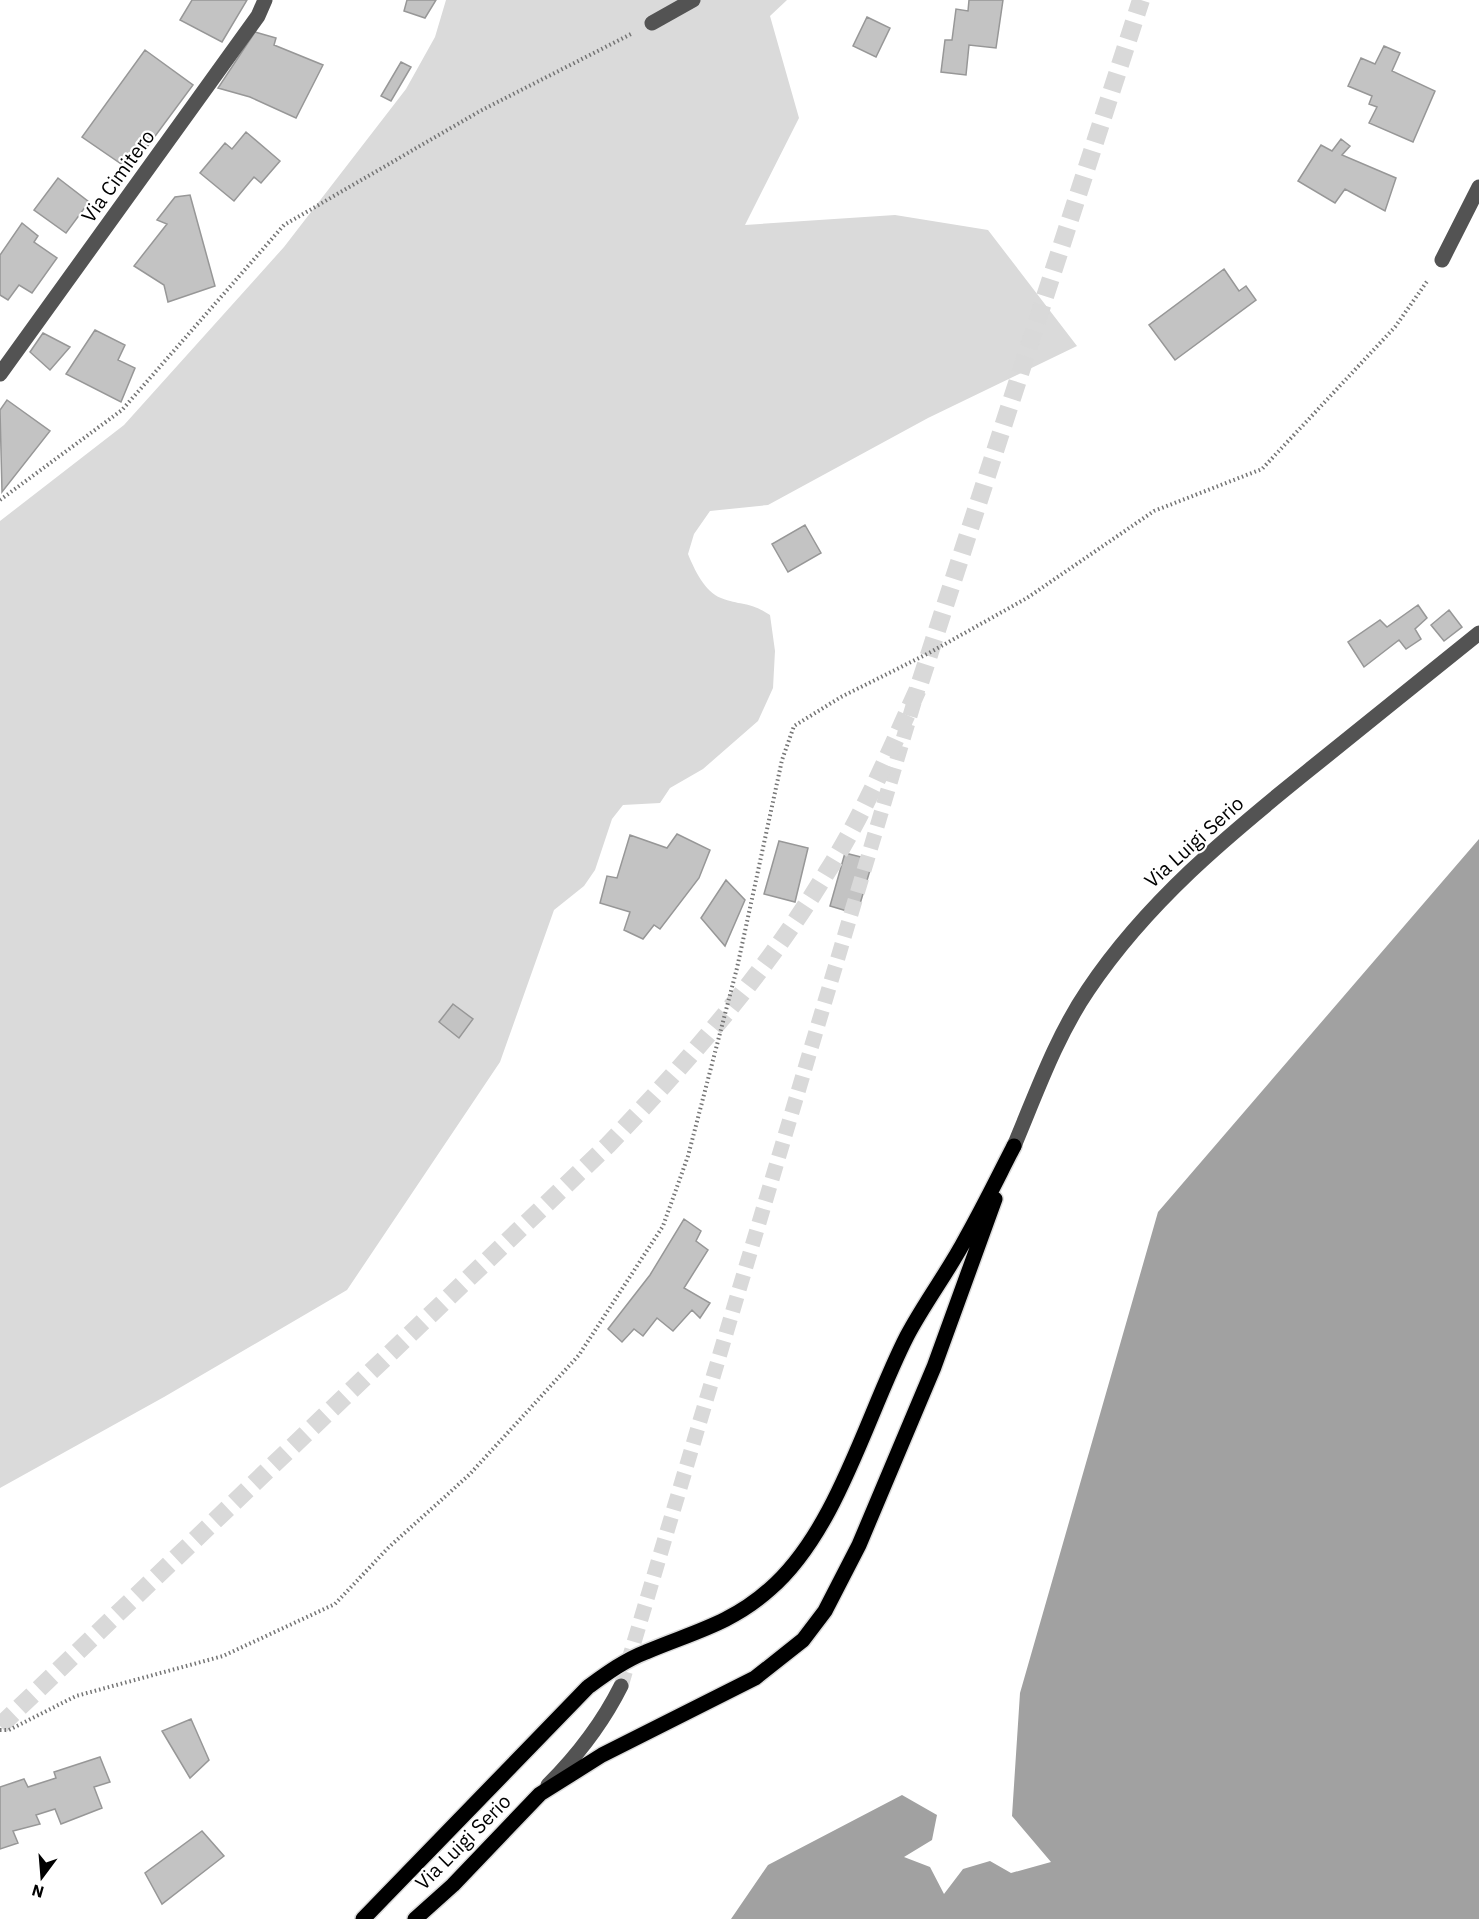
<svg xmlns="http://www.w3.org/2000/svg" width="1479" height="1919" font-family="'IBM Plex Sans',sans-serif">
<rect width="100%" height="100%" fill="#fff"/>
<path fill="#dadada" d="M446 0H787L770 16 799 118 745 225 895 215 988 230 1077 346 928 418 768 505 710 511 694 534 688 554C694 569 705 592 721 598 741 606 749 601 770 615L775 651 773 688 758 721 703 769 670 788 660 803 623 805 612 819 595 870 584 886 554 910 500 1062 347 1290 164 1397 0 1488V521L124 425 284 247 406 89 435 37Z"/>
<path fill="#a1a1a1" d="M1479 839V1919H731L768 1865 902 1795 937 1815 932 1840 904 1857 930 1867 944 1894 963 1869 990 1861 1011 1873 1051 1862 1012 1816 1020 1693 1158 1212Z"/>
<path fill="#c3c3c3" stroke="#979797" stroke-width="1.5" d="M192 0H247L222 42 180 20Z
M407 0H436L425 18 404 11Z
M969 0H1003L996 48 969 45 966 75 941 72 945 40H952L956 9 968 11Z
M867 17 890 28 876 57 853 46Z
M255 32 276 38 274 45 323 65 296 118 250 97 218 88Z
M1384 46 1400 53 1392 71 1435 91 1413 142 1369 123 1377 107 1369 104 1372 96 1348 86 1361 58 1375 64Z
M145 50 193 85 130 170 82 137Z
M401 62 411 67 391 101 381 96Z
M246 132 280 161 261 183 254 177 234 201 200 173 225 143 232 149Z
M1341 139 1350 146 1342 155 1396 178 1385 211 1345 189 1335 203 1298 181 1321 145 1332 151Z
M58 178 89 202 66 233 34 210Z
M190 195 215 286 168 302 164 285 134 266 167 224 157 220 175 197Z
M22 223 38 236 34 242 57 258 32 293 19 285 8 300 0 295V255Z
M1224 269 1239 291 1246 286 1256 300 1175 360 1149 325Z
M95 330 125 345 118 360 135 368 121 402 66 374Z
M43 333 70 347 50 370 30 352Z
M7 400 50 431 2 492 0 410Z
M805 525 821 553 788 572 772 544Z
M1418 605 1427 618 1415 629 1421 639 1406 649 1399 640 1364 667 1348 642 1380 620 1387 627Z
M1449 610 1462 627 1444 641 1431 625Z
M677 834 710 850 699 878 660 929 654 925 643 939 624 930 630 912 600 903 607 876 617 878 630 835 667 848Z
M779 841 808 848 795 902 764 894Z
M845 853 873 860 857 914 830 906Z
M726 880 745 900 725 946 701 918Z
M453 1004 473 1019 459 1038 439 1022Z
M684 1219 701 1231 696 1241 708 1250 684 1288 710 1303 700 1318 692 1310 673 1331 657 1318 643 1336 634 1329 622 1342 608 1329 650 1275Z
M191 1719 209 1760 190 1778 162 1731Z
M100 1757 110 1782 94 1787 102 1808 61 1824 55 1809 36 1815 40 1824 13 1831 18 1843 0 1849V1787L24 1779 28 1787 56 1778 54 1772Z
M202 1831 224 1856 162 1904 145 1873Z"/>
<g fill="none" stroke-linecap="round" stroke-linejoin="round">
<path stroke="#d9d9d9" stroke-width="15" stroke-dasharray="15 8" stroke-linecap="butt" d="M621 1686 918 689"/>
<path stroke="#d9d9d9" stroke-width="18" stroke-dasharray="18 9" stroke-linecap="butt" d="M0 1726 608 1145C690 1059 765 974 827 872 864 814 890 751 918 689L1141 0"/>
<g stroke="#dbdbdb" stroke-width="18">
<path id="major" d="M363 1919 588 1687C606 1674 625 1660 646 1652 693 1632 731 1624 770 1589 837 1531 867 1414 907 1336 925 1302 948 1272 966 1238 983 1208 998 1177 1014 1146
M415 1919 453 1885 540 1794 602 1755 755 1678 803 1640 825 1611 859 1545 934 1367 995 1199"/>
</g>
<path stroke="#757575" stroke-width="4" stroke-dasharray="1.5 3" stroke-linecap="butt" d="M0 500 122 410 284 225 480 111 633 33
M0 1730H9L76 1696 223 1656 335 1604 388 1548 469 1475 579 1355 663 1226 688 1156 737 968 782 760 794 726 841 697 929 653 1027 598 1154 511 1262 469 1395 327 1428 280"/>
<path stroke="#535353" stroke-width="15" d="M652 23 693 0
M1442 260 1479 187
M0 374 258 16 265 0
M1014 1146C1036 1094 1056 1037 1088 990 1147 902 1227 836 1309 770 1366 724 1422 679 1479 633
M548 1785C578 1755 602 1724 621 1686"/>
<use href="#major" stroke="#000" stroke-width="15"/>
</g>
<g text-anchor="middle" stroke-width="4.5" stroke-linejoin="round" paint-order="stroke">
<g font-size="20" fill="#000" stroke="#fff">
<text transform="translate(118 176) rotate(-54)" y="7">Via Cimitero</text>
<text transform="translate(1194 842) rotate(-42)" y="7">Via Luigi Serio</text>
<text transform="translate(463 1842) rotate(-45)" y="7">Via Luigi Serio</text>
</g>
</g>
<g transform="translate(42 1877) rotate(196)" stroke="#ffffff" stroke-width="4.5" paint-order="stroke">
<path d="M0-4.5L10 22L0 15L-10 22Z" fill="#000000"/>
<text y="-9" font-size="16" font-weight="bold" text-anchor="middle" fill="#000000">N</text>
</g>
</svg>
